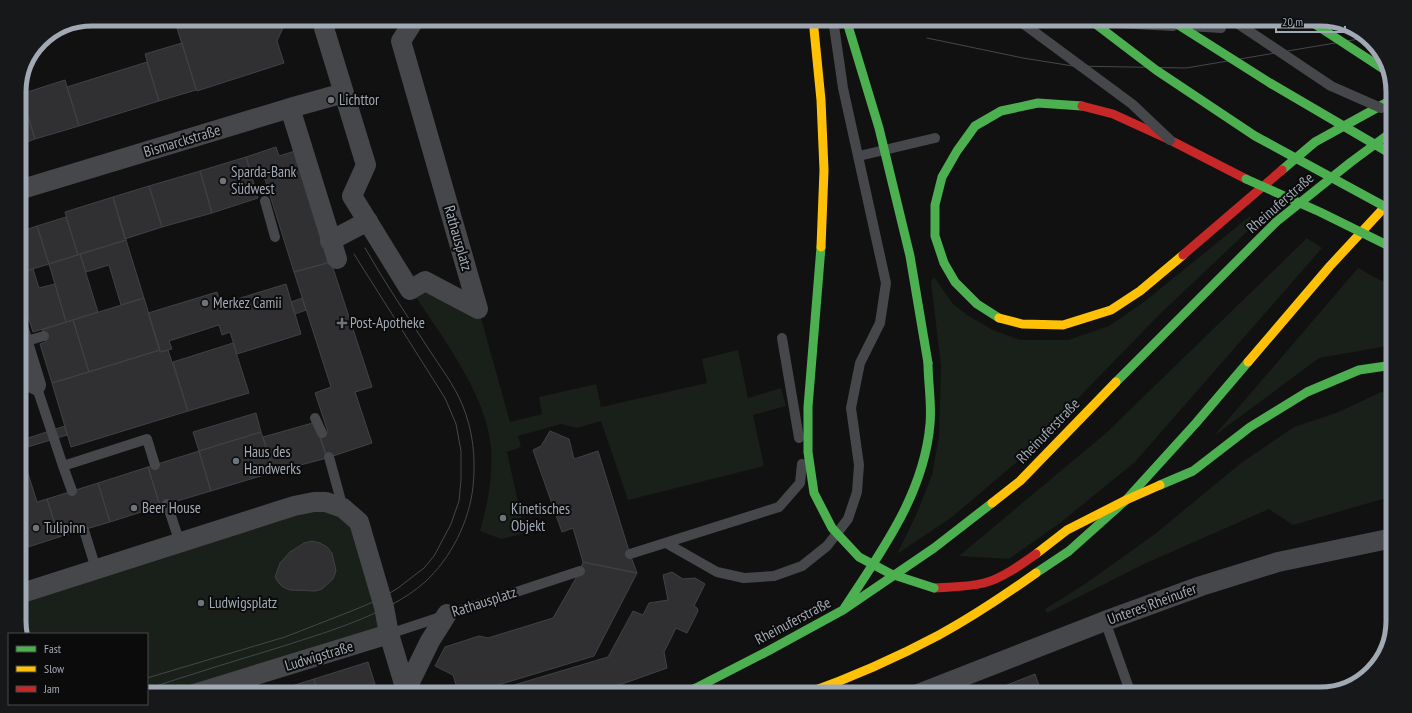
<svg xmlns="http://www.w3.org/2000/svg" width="1412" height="713" font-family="'PT Sans Narrow',sans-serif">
<rect width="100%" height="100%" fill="#111"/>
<path fill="#191f19" d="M1250 216 1255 224 1160 314 1085 391 1031 450 952 517 897 554 917 513 932 475 939 436 941 366 931 281 934 277 953 304 967 315 993 330 1020 340H1068L1109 326 1144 302Z
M1307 238 1322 248 1135 462 1060 523 1009 559 959 556 1105 434Z
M1358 268 1393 287V345L1319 358 1214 436Z
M426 283 479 311 510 422 542 414 539 397 596 384 601 407 707 383 702 359 738 350 748 398 781 388 786 406 753 415 764 466 628 500 601 421 577 428 561 424 518 436 521 447 507 452 525 533 501 539 480 531C488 503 493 476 491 447 486 393 441 336 412 291Z
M1381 392 1393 393V496L1293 525 1269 509 1144 564 1047 613 1045 609 1085 584 1155 534 1241 463 1294 427 1336 413Z
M294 506 350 514 389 634 194 694H147V634H22L19 626V594Z"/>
<path fill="#303032" stroke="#3f4245" d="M174 19H287L277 41 284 63 197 91Z
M182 43 196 90 159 101 145 54Z
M147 62 159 101 79 126 67 87Z
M65 80 79 126 35 139 21 94Z
M23 101 35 139 19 145V102Z
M276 147 279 156 295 151 331 262 294 272 263 173 252 177 246 157Z
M246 157 258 198 212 213 200 171Z
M200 171 212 213 162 227 149 186Z
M149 186 162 227 125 239 113 197Z
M113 197 126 240 78 255 65 212Z
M66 217 78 255 49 264 37 226Z
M37 226 49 264 19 273V232Z
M126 240 144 298 121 305 109 265 86 272 80 254Z
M80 254 98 312 66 322 49 264Z
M331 262 372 387 355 392 372 443 327 458 319 435 328 432 315 393 331 387 294 272Z
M33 269 39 288 55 284 66 322 33 332 19 288V273Z
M286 284 301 334 237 354 230 332 222 335 219 325 169 341 172 349 160 352 148 313 217 292 221 304Z
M144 298 160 350 89 372 73 320Z
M302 298 306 310 295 314 291 302Z
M73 320 89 372 52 383 40 344 46 342 42 330Z
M233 343 249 393 188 411 173 362Z
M160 350V352L168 350 188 411 71 447 52 383Z
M19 406 27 431 19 434Z
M256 413 261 432 199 451 193 432Z
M316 422 327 458 274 472 263 437Z
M65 426 67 435 21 449 19 441Z
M550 431 569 439 574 459 598 451 630 554 637 573 583 562 573 528 562 532 533 450 541 446Z
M261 432 274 472 211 491 199 451Z
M19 445 37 502 47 499 59 537 19 550Z
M199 451 211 491 160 506 148 467Z
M148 467 160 506 110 522 98 483Z
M98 483 110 522 59 537 47 499Z
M312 541 320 543 327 547 332 553 336 571 333 579 322 589 315 591 290 590 283 587 278 582 275 577 280 563 290 552 304 543Z
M583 562 637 573 594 656 468 694H459L453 675 435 666 445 647 479 636 488 638 553 618 580 571Z
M672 572 683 579 695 578 705 584 694 606 697 608 698 611 687 633 676 628 664 652 667 668 594 694H484L608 657 633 611 643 615 649 603 668 600 663 575Z
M368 662 378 694H318L314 679Z
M1035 674 1042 694H984Z
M314 679 318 694H266Z"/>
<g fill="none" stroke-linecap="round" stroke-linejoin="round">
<path stroke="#45474a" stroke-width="10" d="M1040 19 1173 26
M1189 26 1221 28
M859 156 935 138
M265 201 275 237
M782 338 799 438
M23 342 44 336
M19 391 36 385 63 466
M315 418 322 433
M329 457 343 508
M72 491 63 466 147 439 155 465
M167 504 180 543
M84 530 96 569
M666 543 717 572 744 578 774 576 802 566 827 546 848 519 857 492 859 465 851 408 860 363 880 323 886 283 843 88 833 19
M630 554 779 507 800 483 802 464
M1105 621 1131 694
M389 634 580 571"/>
<path stroke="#45474a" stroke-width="20" d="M329 19 324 28 366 165 352 196 410 290 425 281 478 309 401 41 415 19
M290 108 337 259
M19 190 290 108 344 93
M330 241 368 221
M19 330 36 385
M19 594 294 506 314 502H326L343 508 359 522 384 607 389 634 407 694
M406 690 430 641 447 614
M194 694 389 634
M918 694 1105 621 1201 586 1278 562 1393 538"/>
<path stroke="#4caf50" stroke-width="9" d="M1282 170 1315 142 1393 99
M999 318 977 304 955 282 944 263 935 236V205L942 177 957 151 975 126 1001 111 1038 103 1082 106
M1116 382 1276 222 1351 162 1393 131
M1160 485 1193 471 1250 427 1307 392 1359 370 1393 365
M1036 573 1069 551 1126 500 1196 423 1248 362
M843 610C880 553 924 495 930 424 932 404 928 383 928 363
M681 694 696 688 768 651 843 610 934 548 992 503"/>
<path stroke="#ffc107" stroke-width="9" d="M999 318 1022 324 1063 325 1111 310 1140 291 1183 255
M1248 362 1330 266 1393 198
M992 503 1020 481 1116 382
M1036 554 1067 530 1126 500 1160 485
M805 694C850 678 896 658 939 635 972 617 1005 595 1036 573"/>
<path stroke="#c62828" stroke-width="9" d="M1082 106 1113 114 1170 140 1246 179
M1183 255 1282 170
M934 588C951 587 968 587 984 583 1001 579 1022 564 1036 554"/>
<path stroke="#454749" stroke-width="1" d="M927 38 1023 58 1073 66 1186 68 1365 38
M147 678 285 637 354 610 380 599 398 588 424 568 434 556 451 524 459 501 461 480V451L456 424 445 398 354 254
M147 689C189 675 231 662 274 649 321 634 388 615 425 582 451 558 469 522 473 487 476 458 473 430 462 404 454 385 441 368 430 351 408 317 385 283 365 248"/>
<path stroke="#45474a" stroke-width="10" d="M1017 19 1132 104 1170 140
M1231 19 1331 86 1381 108"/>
<path stroke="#4caf50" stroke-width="9" d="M846 19 879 128 910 256 928 363
M1089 19 1156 70 1255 136 1393 211
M1169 19 1270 83 1393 155
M1307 19 1388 72
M1246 179 1320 212 1393 248
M821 247 808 407V452L814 493 832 528 859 557 891 574 934 588"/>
<path stroke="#ffc107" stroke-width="9" d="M813 19 821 100 824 170 821 247"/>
</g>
<g fill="#6e747b" stroke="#0b0b0c" stroke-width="1.5">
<circle cx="331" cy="100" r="4"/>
<circle cx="223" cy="181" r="4"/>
<circle cx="205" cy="303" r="4"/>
<path d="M340 317h4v4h4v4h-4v4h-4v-4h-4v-4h4z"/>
<circle cx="236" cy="461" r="4"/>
<circle cx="134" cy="508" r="4"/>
<circle cx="503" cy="518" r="4"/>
<circle cx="36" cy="528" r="4"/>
<circle cx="201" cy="603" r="4"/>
</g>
<g text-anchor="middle" stroke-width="4" stroke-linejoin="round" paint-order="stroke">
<g font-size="15" fill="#a0a9b4" stroke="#0b0b0c" text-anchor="start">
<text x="339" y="105">Lichttor</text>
<text x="231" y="177">Sparda-Bank<tspan x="231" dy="17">Südwest</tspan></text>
<text x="213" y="308">Merkez Camii</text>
<text x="350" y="328">Post-Apotheke</text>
<text x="244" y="457">Haus des<tspan x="244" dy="17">Handwerks</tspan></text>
<text x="142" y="513">Beer House</text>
<text x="511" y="514">Kinetisches<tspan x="511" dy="17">Objekt</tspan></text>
<text x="44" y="533">Tulipinn</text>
<text x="209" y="608">Ludwigsplatz</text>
</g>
<g font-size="15" fill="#a0a9b4" stroke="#0b0b0c">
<text transform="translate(182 141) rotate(-17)" y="5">Bismarckstraße</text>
<text transform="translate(1280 203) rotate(-41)" y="5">Rheinuferstraße</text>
<text transform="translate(458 238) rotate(74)" y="5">Rathausplatz</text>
<text transform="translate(1048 431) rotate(-46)" y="5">Rheinuferstraße</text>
<text transform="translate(484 602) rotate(-18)" y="5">Rathausplatz</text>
<text transform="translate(1152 604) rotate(-20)" y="5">Unteres Rheinufer</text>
<text transform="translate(793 621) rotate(-28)" y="5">Rheinuferstraße</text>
<text transform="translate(319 656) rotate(-17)" y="5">Ludwigstraße</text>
</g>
</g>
<path d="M0 0H1412V713H0ZM92 26H1320A66 66 0 0 1 1386 92V621A66 66 0 0 1 1320 687H92A66 66 0 0 1 26 621V92A66 66 0 0 1 92 26Z" fill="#171819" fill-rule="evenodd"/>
<path fill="none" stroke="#a0a9b4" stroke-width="5" d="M92 26H1320A66 66 0 0 1 1386 92V621A66 66 0 0 1 1320 687H92A66 66 0 0 1 26 621V92A66 66 0 0 1 92 26Z"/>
<rect x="8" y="633" width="140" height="72" fill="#0b0b0c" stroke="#474a4f"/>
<rect x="16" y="646" width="20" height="6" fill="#4caf50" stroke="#474a4f"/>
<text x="44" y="653" font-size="12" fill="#a0a9b4">Fast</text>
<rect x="16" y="666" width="20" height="6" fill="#ffc107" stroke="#474a4f"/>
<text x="44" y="673" font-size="12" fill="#a0a9b4">Slow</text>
<rect x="16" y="686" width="20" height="6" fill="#c62828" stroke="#474a4f"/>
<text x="44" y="693" font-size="12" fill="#a0a9b4">Jam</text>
<path d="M1276 26v6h69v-6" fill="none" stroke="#a0a9b4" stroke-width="2"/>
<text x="1282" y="26" font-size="12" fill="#a0a9b4" stroke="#0b0b0c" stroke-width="3" paint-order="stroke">20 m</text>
</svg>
